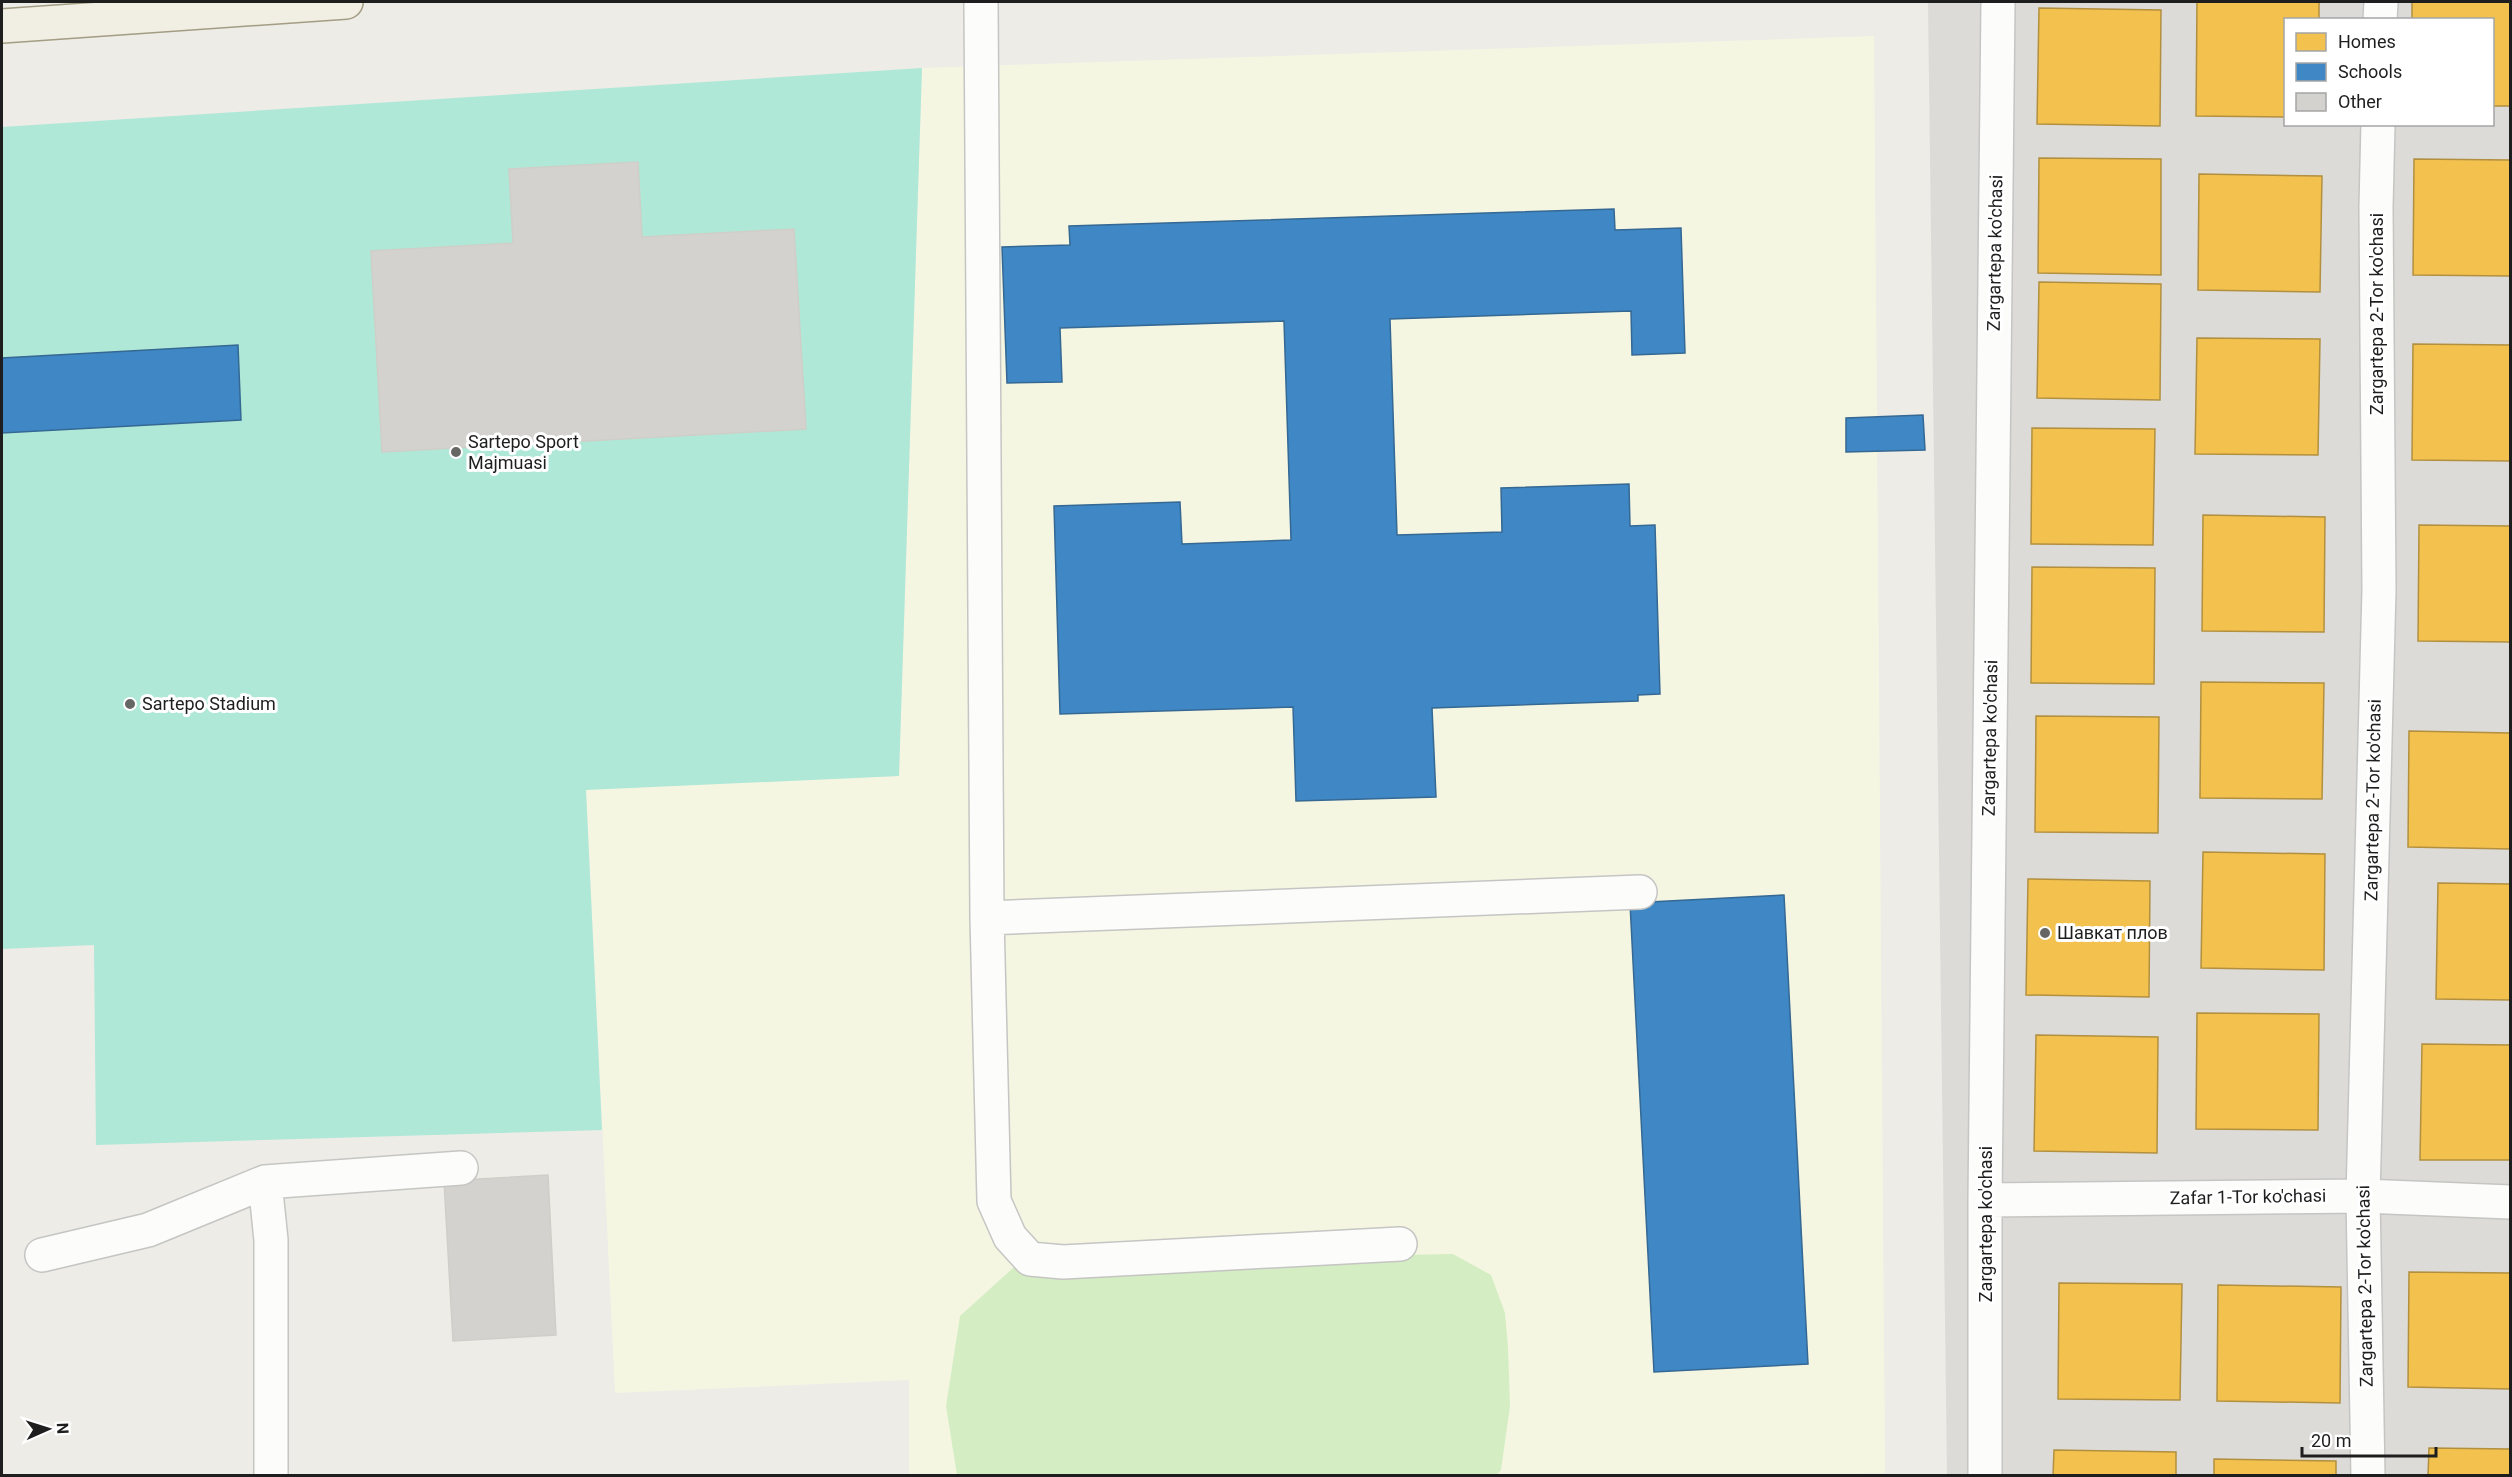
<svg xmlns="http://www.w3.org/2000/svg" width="2512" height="1477" font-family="Roboto,sans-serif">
<rect width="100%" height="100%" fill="#edece7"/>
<path fill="#dcdbd8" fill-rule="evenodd" d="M1928 2H2510V1475H1947ZM2286 20H2492V124H2286Z"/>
<path fill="#f5f6e2" d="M1874 36 1885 1473 1735 1476 909 1475V1380L615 1393 586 789 899 776 922 68Z"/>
<path fill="#d4edc3" d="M1453 1254 1491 1275 1505 1313 1508 1347 1510 1406 1501 1470 1497 1475H957L946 1406 960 1316 1013 1268 1083 1261Z"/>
<path fill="#afe8d7" d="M922 68 899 776 586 790 602 1130 96 1145 94 945 2 949V127Z"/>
<path fill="#f2c14e" stroke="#b29040" stroke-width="1.5" d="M2197 2H2319V20H2286V117L2196 116Z
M2412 2H2510V106H2492V20H2412Z
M2039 8 2161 10 2160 126 2037 124Z
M2039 158 2161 159V275L2038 273Z
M2414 159 2510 160V276L2413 275Z
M2199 174 2322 176 2320 292 2198 290Z
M2039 282 2161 284 2160 400 2037 398Z
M2197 338 2320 339 2318 455 2195 454Z
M2413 344 2510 345V461L2412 460Z
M2032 428 2155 429 2153 545 2031 544Z
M2203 515 2325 517 2324 632 2202 631Z
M2419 525 2510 526V642L2418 641Z
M2032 567 2155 568 2154 684 2031 683Z
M2201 682 2324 683 2322 799 2200 798Z
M2036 716 2159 717 2158 833 2035 832Z
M2409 731 2510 733V849L2408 847Z
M2203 852 2325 854 2324 970 2201 968Z
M2028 879 2150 881 2149 997 2026 995Z
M2438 883 2510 884V1000L2436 999Z
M2197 1013 2319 1014 2318 1130 2196 1129Z
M2036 1035 2158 1037 2157 1153 2034 1151Z
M2422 1044 2510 1045V1160H2420Z
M2409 1272 2510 1273V1389L2408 1387Z
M2059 1283 2182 1284 2180 1400 2058 1399Z
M2218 1285 2341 1287 2340 1403 2217 1401Z
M2429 1448 2510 1449V1476H2428Z
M2054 1450 2176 1452V1476H2053Z
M2214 1459 2336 1461V1476H2214Z"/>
<path fill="#3f88c5" stroke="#356893" stroke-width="1.5" d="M1614 209 1615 230 1681 228 1685 353 1632 355 1631 311 1390 319 1397 535 1502 532 1501 488 1629 484 1630 526 1655 525 1660 694 1638 695V701L1432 708 1436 797 1296 801 1293 707 1060 714 1054 506 1180 502 1182 544 1291 540 1284 321 1060 328 1062 382 1007 383 1002 247 1070 245 1069 226Z
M238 345 241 420 2 433V358Z
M1923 415 1925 450 1846 452V418Z
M1784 895 1808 1364 1654 1372 1630 903Z"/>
<path fill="#d3d2ce" stroke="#d0cec8" stroke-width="1.5" d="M638 162 642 237 794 229 806 429 382 452 371 251 513 243 509 169Z
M548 1175 556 1335 453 1341 444 1181Z"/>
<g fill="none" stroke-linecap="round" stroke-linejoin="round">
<g stroke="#c5c5c3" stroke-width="36">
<path id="minor" d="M981 2 987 918 994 1201 1010 1237 1030 1259 1063 1262 1400 1244
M2380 20 2381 2
M987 918 1640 892
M1985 1200 2363 1196 2510 1202
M42 1255 148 1230 265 1182
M271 1476V1240L265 1182 461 1168
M1985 1476V1200L1998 2
M2368 1476 2363 1196 2379 590 2376 207 2378 124"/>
</g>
<g stroke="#a39d83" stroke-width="36">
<path id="major" d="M2 26 346 2"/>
</g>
<use href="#minor" stroke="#fcfcfb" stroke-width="33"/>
<use href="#major" stroke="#f1eee4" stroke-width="33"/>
</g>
<g fill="#666664" stroke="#fff" stroke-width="2">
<circle cx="456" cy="452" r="6"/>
<circle cx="130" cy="704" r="6"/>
<circle cx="2045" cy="933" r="6"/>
</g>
<g text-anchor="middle" stroke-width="6" stroke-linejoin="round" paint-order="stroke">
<g font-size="18" fill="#1e1e1e" stroke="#fff">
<text transform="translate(1995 253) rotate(-89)" y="6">Zargartepa ko'chasi</text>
<text transform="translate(2377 314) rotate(-90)" y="6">Zargartepa 2-Tor ko'chasi</text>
<text transform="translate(1990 738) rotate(-89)" y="6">Zargartepa ko'chasi</text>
<text transform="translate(2373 800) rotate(-89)" y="6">Zargartepa 2-Tor ko'chasi</text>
<text transform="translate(2248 1197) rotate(-1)" y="6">Zafar 1-Tor ko'chasi</text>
<text transform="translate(1986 1224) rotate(-90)" y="6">Zargartepa ko'chasi</text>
<text transform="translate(2365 1286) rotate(-91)" y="6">Zargartepa 2-Tor ko'chasi</text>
</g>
<g font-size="18" fill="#1e1e1e" stroke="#fff" text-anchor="start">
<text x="468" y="448">Sartepo Sport<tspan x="468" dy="21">Majmuasi</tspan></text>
<text x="142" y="710">Sartepo Stadium</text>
<text x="2057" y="939">Шавкат плов</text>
</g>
</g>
<rect width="2512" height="1477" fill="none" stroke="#1e1e1e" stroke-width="6"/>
<rect x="2284" y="18" width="210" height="108" fill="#ffffff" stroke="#a5a5a5" stroke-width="1.5"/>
<rect x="2296" y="33" width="30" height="18" fill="#f2c14e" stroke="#a5a5a5" stroke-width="1.5"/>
<text x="2338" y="48" font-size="18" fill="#1e1e1e">Homes</text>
<rect x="2296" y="63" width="30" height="18" fill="#3f88c5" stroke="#a5a5a5" stroke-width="1.5"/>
<text x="2338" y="78" font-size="18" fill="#1e1e1e">Schools</text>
<rect x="2296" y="93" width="30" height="18" fill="#d3d2ce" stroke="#a5a5a5" stroke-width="1.5"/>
<text x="2338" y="108" font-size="18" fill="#1e1e1e">Other</text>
<g transform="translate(48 1429) rotate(87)" stroke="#ffffff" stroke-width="4.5" paint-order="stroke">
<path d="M0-4.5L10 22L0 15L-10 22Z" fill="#1e1e1e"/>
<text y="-9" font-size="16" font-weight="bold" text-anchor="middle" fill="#1e1e1e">N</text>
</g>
<path d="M2302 1447v9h134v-9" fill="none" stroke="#1e1e1e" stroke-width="3"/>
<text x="2311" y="1447" font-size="18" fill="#1e1e1e" stroke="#ffffff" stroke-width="4.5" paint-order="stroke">20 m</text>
</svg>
